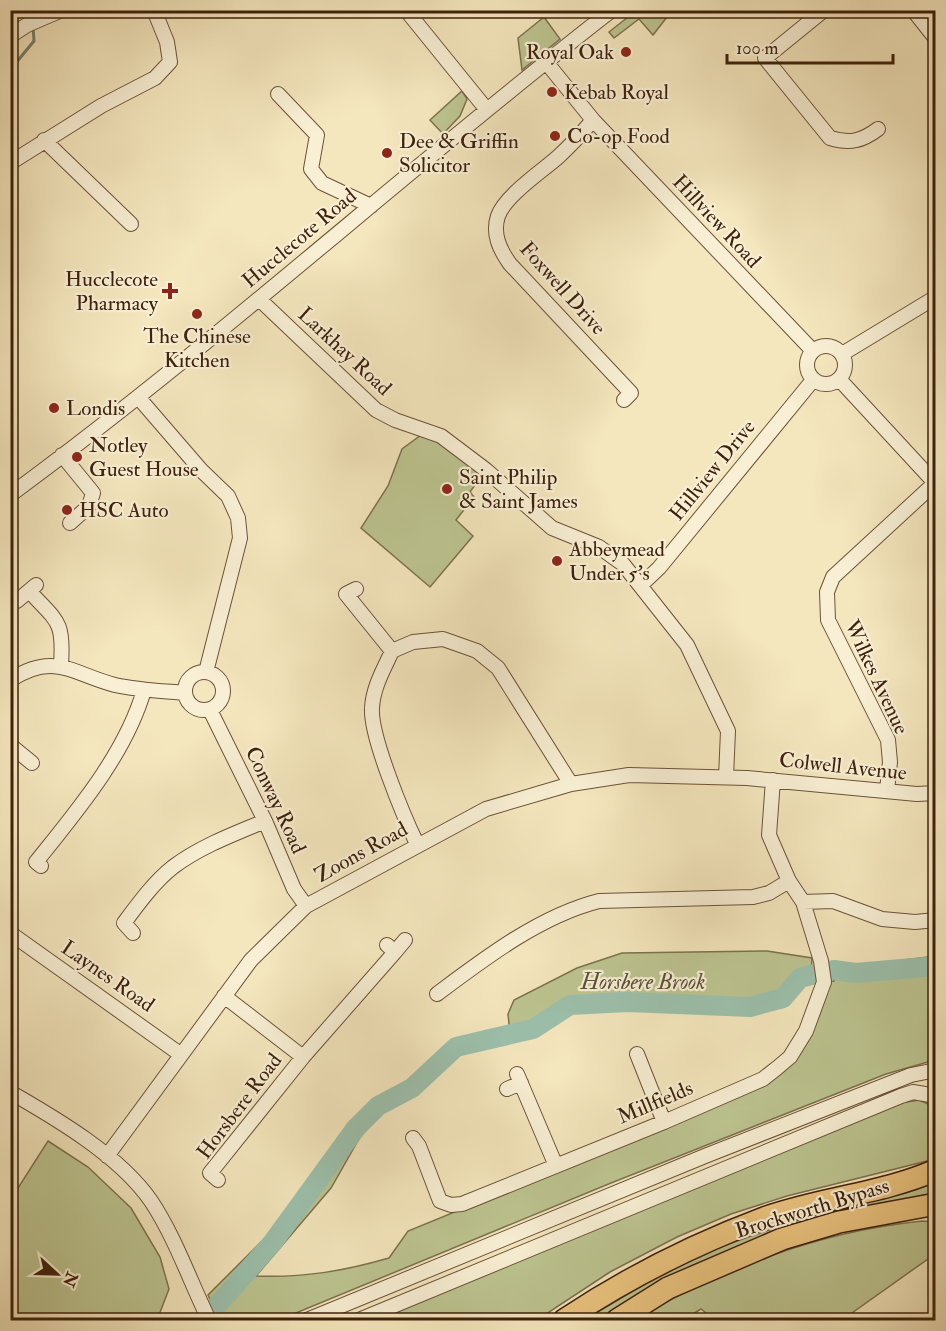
<svg xmlns="http://www.w3.org/2000/svg" width="946" height="1331" font-family="'IM FELL Double Pica',serif">
<rect width="100%" height="100%" fill="#f4e6bd"/>
<filter id="stains"><feTurbulence type="fractalNoise" baseFrequency=".00333" numOctaves="4"/><feColorMatrix values="0 0 0 0 .2 0 0 0 0 .09 0 0 0 0 .02 0 0 0 .5 -.17"/></filter>
<radialGradient id="worn" r=".72"><stop offset=".6" stop-color="#630" stop-opacity="0"/><stop offset="1" stop-color="#630" stop-opacity=".3"/></radialGradient>
<path fill="#bcc490" stroke="#7d724e" stroke-width="1.5" d="M637 10 665 11 667 17 653 35 639 19 614 38 609 32Z
M544 17 560 39 522 70 518 38Z
M462 91 467 99 460 116 443 134 430 120Z
M421 435 438 439 482 475 470 492 474 497 456 520 473 536 430 587 361 528 388 486 402 449Z
M767 951 812 958 811 975 800 978 783 998 750 1007 628 1002 570 1005 533 1029 510 1034 508 1014 514 1000 577 968 622 953Z
M935 956V1060L886 1074 611 1183 279 1320H219L208 1295 272 1231 363 1114 368 1123 331 1188 256 1276C303 1278 344 1271 389 1258L408 1231 758 1088 790 1057 824 982 834 981 830 962 858 966Z
M919 1100 935 1107V1155L927 1161 787 1196 731 1214 677 1237 610 1272 537 1320H378L550 1246 901 1103Z
M48 1141 88 1167 131 1208 160 1257 169 1289 157 1320H11V1199Z
M935 1183V1193L834 1214 632 1299 598 1320H584L658 1276 725 1245 810 1216 853 1206 877 1196Z
M922 1221 935 1222V1254L842 1320H715L701 1309 683 1320H631C730 1268 810 1233 922 1221Z"/>
<g fill="none" stroke-linecap="round" stroke-linejoin="round">
<path stroke="#76806c" stroke-width="3" d="M10 70 34 41 33 26"/>
<path stroke="#9cc0ac" stroke-width="20" d="M214 1309 273 1242 356 1128 378 1106 412 1088 456 1047 533 1029 570 1005 628 1002 750 1007 783 998 800 978 811 975 834 970 856 973 936 966"/>
<g stroke="#6c5239" stroke-width="16">
<path id="minor" d="M406 10 487 110
M824 10 765 58 830 138C850 144 862 141 878 129
M913 10 936 39
M10 36 27 25 62 10
M546 62 593 120 813 351
M278 94 317 135 311 169 322 183 371 206
M593 120C582 133 570 146 558 157 541 172 505 196 498 216 492 234 500 250 510 264L631 393 624 400
M44 140 131 224
M10 163 101 106 155 78 170 62 167 42 154 10
M259 299 376 410 395 420 441 436 486 470 552 528 599 547 623 564 687 645 728 731 726 777
M807 365a19 19 0 1 1 38 0a19 19 0 1 1-38 0Z
M842 354 936 297
M839 379 936 484
M138 397 201 470 228 496 238 518 240 538 206 672
M62 455 93 493 89 506 70 523
M10 495C218 342 408 168 612 10
M641 585 659 568 813 380
M356 589 346 594 392 651
M29 591C58 622 64 621 61 665
M17 601 36 585
M185 691a19 19 0 1 1 38 0a19 19 0 1 1-38 0Z
M10 680C55 651 72 674 115 685 138 690 162 691 185 693
M210 710 265 821 294 889 306 906
M10 745 32 763
M773 780 769 835 789 881 803 902 833 901 882 919 915 922 936 920
M887 791 890 762 888 740 828 620 827 592 833 577 935 483
M417 844C404 817 370 736 372 708 373 687 384 669 392 651L413 642 443 639 477 651 498 668 571 784
M41 866 36 862C77 811 126 753 144 690
M10 933 180 1054
M133 933 124 923C138 904 154 882 173 867 201 846 234 834 265 821
M387 945 395 952 405 940
M437 994C485 958 540 916 599 901L753 897 769 893 789 881
M224 996 303 1057
M637 1054 664 1122
M517 1074 556 1166
M507 1089 521 1083
M10 1092C57 1119 120 1156 151 1201 175 1237 190 1281 209 1320
M413 1138 419 1146 440 1201 451 1205 462 1204 664 1122 763 1079 777 1068 790 1057 806 1031 824 982 821 961 803 902
M107 1156 251 960 306 906 486 809 571 784 629 775 747 778 917 794 936 793
M218 1180 210 1173 303 1057 395 952
M307 1320 705 1156 911 1075 936 1070
M359 1320 901 1096 913 1092 936 1096"/>
</g>
<g stroke="#3e200d" stroke-width="24">
<path id="highway" d="M564 1320C627 1278 692 1245 764 1218 819 1198 881 1194 936 1170
M617 1320 668 1288 782 1239 839 1222 936 1204"/>
</g>
<use href="#minor" stroke="#f8efd4" stroke-width="14"/>
<use href="#highway" stroke="#eac37e" stroke-width="21"/>
</g>
<g fill="#8f2418" stroke="#f8efd4" stroke-width="2">
<circle cx="626" cy="52" r="6"/>
<circle cx="552" cy="92" r="6"/>
<circle cx="555" cy="136" r="6"/>
<circle cx="387" cy="153" r="6"/>
<path d="M167 282h6v6h6v6h-6v6h-6v-6h-6v-6h6z"/>
<circle cx="197" cy="314" r="6"/>
<circle cx="54" cy="408" r="6"/>
<circle cx="77" cy="457" r="6"/>
<circle cx="447" cy="489" r="6"/>
<circle cx="67" cy="510" r="6"/>
<circle cx="557" cy="561" r="6"/>
</g>
<g text-anchor="middle" stroke-width="4.5" stroke-linejoin="round" paint-order="stroke">
<g font-size="21" fill="#3e200d" stroke="#f8efd4" text-anchor="start">
<text x="614" y="59" text-anchor="end">Royal Oak</text>
<text x="564" y="99">Kebab Royal</text>
<text x="567" y="143">Co-op Food</text>
<text x="399" y="148">Dee &amp; Griffin<tspan x="399" dy="24">Solicitor</tspan></text>
<text x="158" y="286" text-anchor="end">Hucclecote<tspan x="158" dy="24">Pharmacy</tspan></text>
<text x="197" y="343" text-anchor="middle">The Chinese<tspan x="197" dy="24">Kitchen</tspan></text>
<text x="66" y="415">Londis</text>
<text x="89" y="452">Notley<tspan x="89" dy="24">Guest House</tspan></text>
<text x="459" y="484">Saint Philip<tspan x="459" dy="24">&amp; Saint James</tspan></text>
<text x="79" y="517">HSC Auto</text>
<text x="569" y="556">Abbeymead<tspan x="569" dy="24">Under 5's</tspan></text>
</g>
<g font-size="21" fill="#3e200d" stroke="#f8efd4">
<text transform="translate(717 221) rotate(47)" y="7">Hillview Road</text>
<text transform="translate(299 238) rotate(-40)" y="7">Hucclecote Road</text>
<text transform="translate(563 288) rotate(48)" y="7">Foxwell Drive</text>
<text transform="translate(345 351) rotate(43)" y="7">Larkhay Road</text>
<text transform="translate(712 470) rotate(-51)" y="7">Hillview Drive</text>
<text transform="translate(877 677) rotate(65)" y="7">Wilkes Avenue</text>
<text transform="translate(843 766) rotate(6)" y="7">Colwell Avenue</text>
<text transform="translate(276 800) rotate(65)" y="7">Conway Road</text>
<text transform="translate(361 852) rotate(-29)" y="7">Zoons Road</text>
<text transform="translate(108 976) rotate(35)" y="7">Laynes Road</text>
<text transform="translate(655 1102) rotate(-23)" y="7">Millfields</text>
<text transform="translate(239 1106) rotate(-53)" y="7">Horsbere Road</text>
<text transform="translate(812 1208) rotate(-17)" y="7">Brockworth Bypass</text>
</g>
<g font-size="22" font-style="italic" fill="#5a503d" stroke="#f8efd4">
<text x="643" y="989">Horsbere Brook</text>
</g>
</g>
<rect width="946" height="1331" fill="none" stroke="#f4e6bd" stroke-width="36"/>
<rect x="12" y="12" width="922" height="1307" fill="none" stroke="#3e200d" stroke-width="3"/>
<rect x="18" y="18" width="910" height="1295" fill="none" stroke="#3e200d" stroke-width="1.5"/>
<g transform="translate(57 1274) rotate(112)" stroke="#f8efd4" stroke-width="4.5" paint-order="stroke">
<path d="M0-4.5L10 22L0 15L-10 22Z" fill="#3e200d"/>
<text y="-9" font-size="16" font-weight="bold" text-anchor="middle" fill="#3e200d">N</text>
</g>
<path d="M727 54v9h166v-9" fill="none" stroke="#3e200d" stroke-width="3"/>
<text x="736" y="54" font-size="18" fill="#3e200d" stroke="#f8efd4" stroke-width="4.5" paint-order="stroke">100 m</text>
<rect width="100%" height="100%" filter="url(#stains)"/>
<rect width="100%" height="100%" fill="url(#worn)"/>
</svg>
